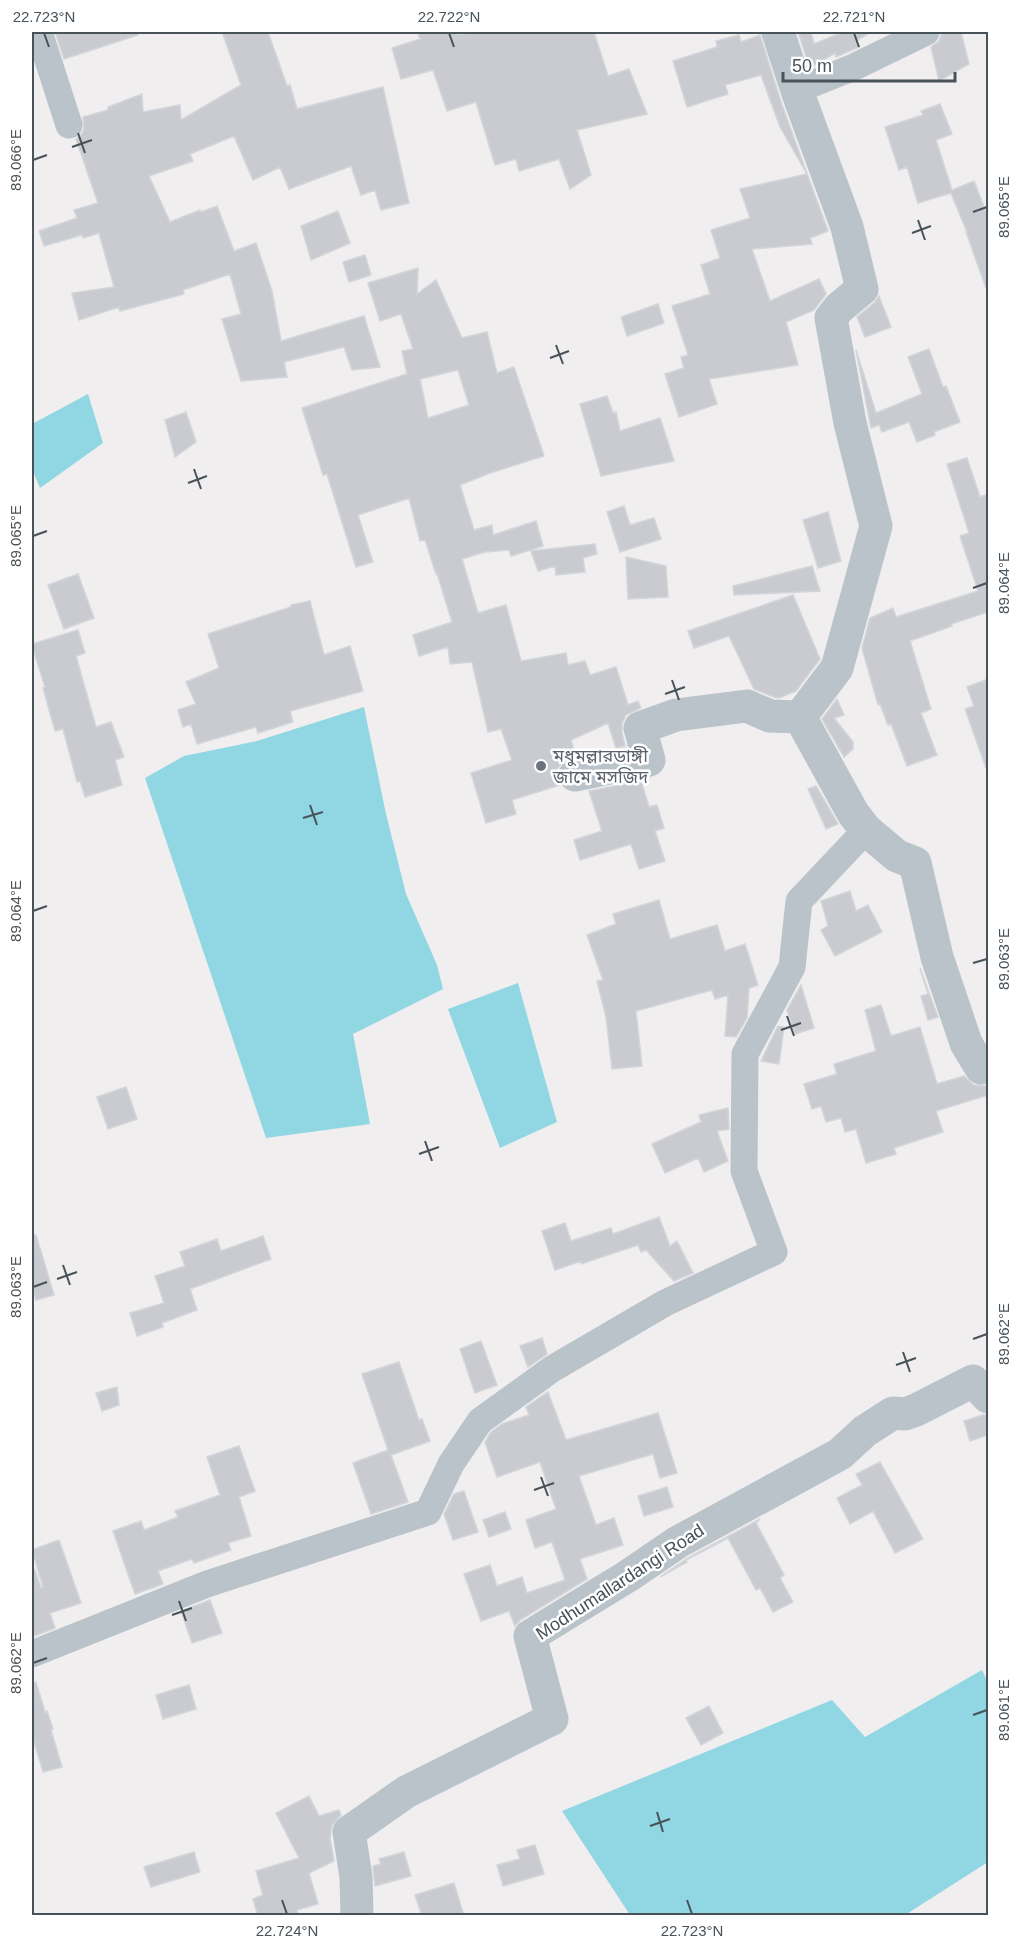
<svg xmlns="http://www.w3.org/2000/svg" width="1020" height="1947" font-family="Arial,'Noto Sans Bengali',sans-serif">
<rect width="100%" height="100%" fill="#f0eeee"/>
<path fill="#91d7e3" d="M88 394 103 443 40 488 32 469V424Z
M364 707 386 814 406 894 437 965 443 989 353 1034 370 1124 266 1138 145 778 184 756 257 741Z
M518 983 557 1122 500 1148 448 1009Z
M982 1670 988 1683V1862L905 1915H630L562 1811 832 1700 865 1737Z"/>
<path fill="#c9cbd0" stroke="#d2d5d9" stroke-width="1.5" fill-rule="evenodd" d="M55 32H138V35L64 59Z
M222 32H268L287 86 290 85 297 109 383 87 409 203 381 210 375 190 361 195 351 166 289 189 280 167 253 180 234 136 190 154 193 161 149 176 170 222 200 210 201 212 217 206 234 251 256 243 272 291 281 341 364 316 380 367 352 370 344 347 284 362 287 377 241 381 222 319 241 314 230 274 183 290 184 294 120 311 119 307 79 320 72 293 114 287 99 233 83 238 82 235 44 246 39 231 77 218 74 210 98 203 76 139 81 135 84 129 83 117 108 110V107L142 94 143 112 180 105 181 120 241 85Z
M417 32H456L457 35 478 32H594L608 76 629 69 647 114 577 130 591 175 570 189 559 159 519 171 516 159 495 165 476 102 447 111 433 70 401 79 392 48 420 39Z
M798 32H811L814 44 843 32H868L869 33 856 41 859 47 836 57 835 53 810 68Z
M942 32H961L969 64 939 81 931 47 939 41Z
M739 35 741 42 760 35 782 105 828 231 810 238 812 244 752 249 770 301 819 279 826 294 814 310 786 322 798 365 709 379 717 404 679 417 665 374 684 368 681 357 688 355 672 306 710 294 701 265 720 258 711 230 750 218 740 189 807 174 780 127 761 75 725 85 728 94 687 107 673 61 717 47 716 41Z
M940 104 952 134 936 140 952 190 974 181 988 217V287L986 288 966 232H967L951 193 918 203 907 167 899 170 885 127 923 115 921 111Z
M338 211 350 243 311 260 301 226Z
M365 255 371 275 349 282 343 262Z
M418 268 417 294 436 280 462 338 487 332 497 373 514 367 544 456 490 473 460 485 474 530 492 525 493 535 536 521 543 546 511 556 509 550 485 552 462 559 478 613 506 605 521 661 566 653 568 665 585 661 590 675 616 667 628 705 638 701 641 708 626 715 622 723V733L625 746 616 748 608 723 571 740 576 756 563 761 557 769V778L560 785 512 800 516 814 486 823 471 773 512 760 501 729 488 732 472 662 450 664 448 647 419 656 413 635 452 622 437 573 436 574 425 540 420 541 409 498 358 515 373 562 356 567 327 474 323 475 302 408 407 374 402 351 413 349 401 314 380 321 368 283ZM458 370 469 405 428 418 420 379Z
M879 296 891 327 865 337 857 317 874 303Z
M658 304 664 323 627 336 621 317Z
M929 349 943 387 946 386 960 422 934 432 935 435 917 442 909 422 882 432 879 425 871 428 856 350 876 413 922 394 908 357Z
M607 396 613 413 616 412 620 431 660 418 674 461 601 476 580 404Z
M186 412 196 442 175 457 165 420Z
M967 458 980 497 988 494V612L951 624 952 626 910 641 931 709 921 713 937 755 907 766 891 724 888 725 880 704 878 705 862 648 870 618 893 608 896 617 978 591 960 536 969 533 947 464Z
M624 506 630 525 654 518 661 539 620 552 607 512Z
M828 512 841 561 818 568 803 520Z
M595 544 597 554 583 558 585 572 556 575 555 566 538 571 531 551Z
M626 557 666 566 668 597 628 599Z
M812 566 820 591 734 595 733 586Z
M78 574 94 618 64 629 48 585Z
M793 595 820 659 796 691 779 698 774 697 754 689 729 636 694 648 688 631Z
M310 601 324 655 350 646 363 691 290 711 293 722 258 733 256 727 197 744 191 724 183 727 178 710 196 704 186 682 219 668 208 634 291 607V605Z
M78 630 85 653 76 656 96 727 111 722 124 757 115 760 122 785 85 797 80 781 77 782 63 729 55 731 43 688 45 687 32 646V644Z
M988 679V768H986L965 709 974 706 967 687Z
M837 699 844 715 834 718 853 742V749L844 757 822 719Z
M641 781 649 807 657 805 664 828 655 831 665 861 639 869 631 844 580 860 574 840 602 831 589 791Z
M816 786 838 824 826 829 808 789Z
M850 891 856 911 868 905 882 932 835 956 821 930 828 926 821 901Z
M659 900 670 939 717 925 725 951 745 944 758 985 749 988 747 1018 736 1037 725 1036 728 995 715 999 712 990 636 1011 642 1066 612 1069 606 1017 597 981 603 980 587 935 616 924 613 914Z
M920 968 938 1017 928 1020 921 996 928 994Z
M801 985 814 1028 795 1034 787 1010Z
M881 1005 891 1036 920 1027 937 1084 964 1076 974 1085 988 1086V1095L936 1111 943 1132 894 1148 896 1154 866 1163 856 1129 845 1132 841 1118 826 1122 821 1106 812 1109 804 1084 837 1074 834 1064 876 1051 865 1010Z
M778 1026 784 1027 779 1064 761 1061Z
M126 1087 137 1119 108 1129 97 1097Z
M728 1108 729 1129 717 1131 728 1161 704 1172 698 1158 665 1173 652 1144 701 1122 699 1115Z
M659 1217 670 1246 677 1241 693 1273 674 1281 646 1250 641 1252 638 1245 581 1264V1261L555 1270 542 1231 565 1223 571 1241 611 1228 613 1234Z
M32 1235H36L54 1295 36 1300 32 1284Z
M263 1236 271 1259 190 1289 197 1310 162 1323 163 1327 137 1336 130 1313 164 1303 155 1276 185 1266 180 1252 217 1239 221 1251Z
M542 1338 547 1354 528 1367 520 1346Z
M481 1341 497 1385 475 1393 460 1349Z
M399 1362 419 1420 422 1419 430 1441 391 1455 408 1502 371 1514 353 1463 388 1450 362 1374Z
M117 1387 119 1405 102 1411 96 1393Z
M548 1392 566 1440 658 1413 677 1473 660 1478 653 1454 579 1476 596 1525 614 1518 623 1545 580 1559 587 1579 520 1620 515 1626 509 1611 481 1621 464 1574 490 1565 497 1586 522 1577 527 1593 565 1580 552 1542 535 1548 526 1520 556 1509 540 1462 497 1477 485 1442 491 1432 502 1424 529 1415 526 1407Z
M983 1415H988V1435L970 1441 964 1421Z
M239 1446 255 1491 239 1497 251 1536 228 1543 231 1550 194 1563 192 1559 158 1571 163 1584 135 1594 113 1531 141 1521 144 1530 178 1517 175 1511 220 1495 207 1457Z
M880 1462 923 1539 895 1553 873 1511 850 1524 837 1498 862 1485 856 1474Z
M667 1487 673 1507 644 1516 638 1496Z
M464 1491 478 1532 453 1540 444 1514 454 1494Z
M505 1512 511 1529 489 1537 483 1520Z
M760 1519 756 1523 784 1575 780 1578 793 1602 773 1612 760 1588 756 1590 728 1538 686 1560 687 1562 660 1577 688 1558Z
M59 1540 81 1603 50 1613 55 1628 32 1637V1570H35L41 1588 43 1587 32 1550Z
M210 1600 222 1633 192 1643 181 1611Z
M36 1682 45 1712 47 1711 53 1729 51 1730 62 1767 43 1772 32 1735V1683Z
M189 1685 196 1709 163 1719 156 1695Z
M709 1706 723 1733 701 1745 686 1718Z
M309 1796 319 1816 339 1810 341 1815 332 1825 330 1838 334 1861 309 1873 318 1904 297 1910 298 1916H258L253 1899 263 1895 256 1871 299 1858 276 1813Z
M535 1845 544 1874 503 1886 497 1865 520 1859 517 1850Z
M194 1852 200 1872 151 1887 144 1867Z
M404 1852 411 1876 375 1886 373 1866 381 1864 379 1859Z
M454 1883 464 1916H422L415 1895Z"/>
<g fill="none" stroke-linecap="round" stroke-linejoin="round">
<path stroke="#bac3c9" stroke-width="27" d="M39 32 69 125
M791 65 802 88 854 67 926 32
M32 1654 207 1584 428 1512 451 1464 480 1421 552 1369 665 1303 774 1252 744 1171 745 1054 792 967 799 901 866 830"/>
<path stroke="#bac3c9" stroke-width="33" d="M778 32 800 99 847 227 862 289 839 308 831 318 850 423 876 526 837 668 800 717 853 813 866 830 897 856 915 863 937 957 966 1043 981 1068 988 1067
M575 775 649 760 640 728 676 715 747 706 770 716 800 717
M357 1916 356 1877 349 1832 406 1792 552 1719 530 1636 628 1576 678 1542 840 1454 865 1431 893 1413 905 1414 916 1410 973 1381 988 1397"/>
</g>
<path fill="none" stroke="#485259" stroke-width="2" d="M44 33 49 47M449 33 454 47M854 33 859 47M78 133 85 153M72 147 92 140M33 160 47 155M973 212 987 207M918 220 925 240M912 233 931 226M556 345 563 364M550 358 569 351M194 469 201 489M188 483 207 476M33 536 47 531M973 588 987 583M672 680 679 700M665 694 685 687M310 805 317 825M303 818 323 812M33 911 47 906M973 963 987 959M787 1016 794 1036M781 1030 801 1023M425 1141 432 1161M419 1154 439 1147M63 1265 70 1285M57 1279 77 1272M33 1287 47 1282M973 1339 987 1334M903 1352 910 1372M896 1365 916 1358M541 1477 548 1496M534 1490 554 1483M179 1601 186 1621M172 1615 192 1608M33 1663 47 1658M973 1715 987 1710M657 1812 663 1832M650 1826 670 1819M282 1900 287 1914M687 1900 692 1914"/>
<circle fill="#6b7280" stroke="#fff" stroke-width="2" cx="541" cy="766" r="6"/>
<g text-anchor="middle" stroke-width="5" stroke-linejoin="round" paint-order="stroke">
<g font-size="18" fill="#5b616d" stroke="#fff" text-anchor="start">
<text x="553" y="762">মধুমল্লারডাঙ্গী<tspan x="553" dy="21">জামে মসজিদ</tspan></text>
</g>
<g font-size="18" fill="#485259" stroke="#fff">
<text transform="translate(620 1582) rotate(-33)" y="6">Modhumallardangi Road</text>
</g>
</g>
<rect width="1020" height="1947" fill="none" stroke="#ffffff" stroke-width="66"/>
<path d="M783 72v9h172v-9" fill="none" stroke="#485259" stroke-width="3"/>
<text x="792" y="72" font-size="18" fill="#485259" stroke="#ffffff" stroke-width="4.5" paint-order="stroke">50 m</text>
<rect x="33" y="33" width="954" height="1881" fill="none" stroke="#485259" stroke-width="2"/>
<g font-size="15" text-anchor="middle" fill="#485259">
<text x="44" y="22">22.723°N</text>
<text x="449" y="22">22.722°N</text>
<text x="854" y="22">22.721°N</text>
<text transform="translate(16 160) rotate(-90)" y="5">89.066°E</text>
<text transform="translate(1004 207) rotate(-90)" y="5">89.065°E</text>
<text transform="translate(16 536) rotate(-90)" y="5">89.065°E</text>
<text transform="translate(1004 583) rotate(-90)" y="5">89.064°E</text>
<text transform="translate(16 911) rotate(-90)" y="5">89.064°E</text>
<text transform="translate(1004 959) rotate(-90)" y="5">89.063°E</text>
<text transform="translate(16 1287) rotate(-90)" y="5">89.063°E</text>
<text transform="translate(1004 1334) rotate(-90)" y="5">89.062°E</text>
<text transform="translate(16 1663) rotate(-90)" y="5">89.062°E</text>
<text transform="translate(1004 1710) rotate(-90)" y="5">89.061°E</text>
<text x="287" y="1936">22.724°N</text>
<text x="692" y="1936">22.723°N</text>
</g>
</svg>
